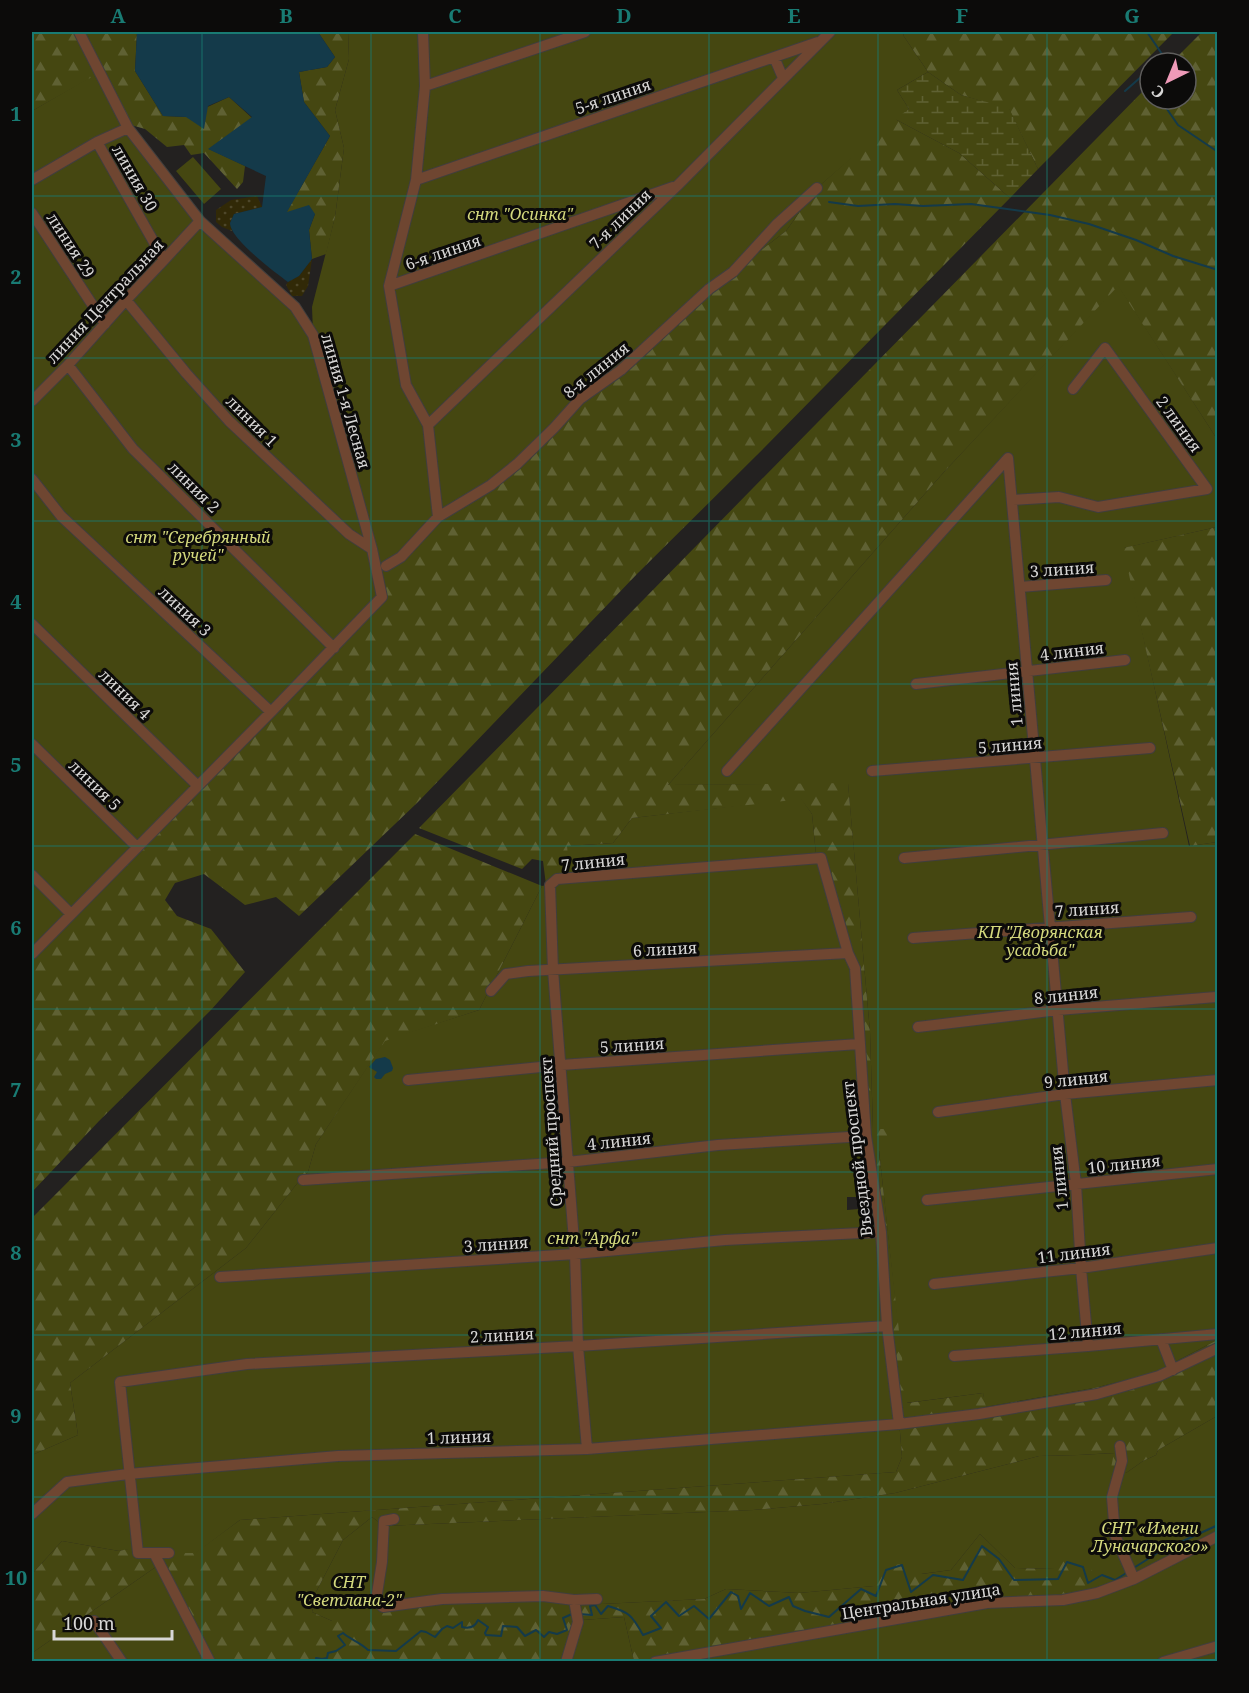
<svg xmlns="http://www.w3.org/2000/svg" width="1249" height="1693" font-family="'Noto Serif',serif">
<defs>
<pattern id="forest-firs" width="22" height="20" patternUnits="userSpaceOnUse" patternTransform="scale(1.5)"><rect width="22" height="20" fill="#454711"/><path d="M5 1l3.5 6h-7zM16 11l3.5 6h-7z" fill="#5f6133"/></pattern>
<pattern id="wetland-marsh" width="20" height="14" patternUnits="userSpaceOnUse" patternTransform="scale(1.5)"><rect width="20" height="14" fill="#454711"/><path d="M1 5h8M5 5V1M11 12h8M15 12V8" fill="none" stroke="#5f6133"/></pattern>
<pattern id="sand-dots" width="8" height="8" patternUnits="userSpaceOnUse" patternTransform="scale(1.5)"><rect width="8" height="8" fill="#312907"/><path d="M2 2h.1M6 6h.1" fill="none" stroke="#4e472a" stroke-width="1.8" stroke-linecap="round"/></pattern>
</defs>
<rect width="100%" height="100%" fill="#232120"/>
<path fill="#454711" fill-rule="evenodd" d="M348 32H905L903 35 928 72 897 90 909 109 817 188 786 231 733 272 532 451 401 557 377 571 382 597 32 954V111L99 72 124 123 200 221 295 307 313 333 312 307 335 217 344 148 335 110 349 59Z
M193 157 221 189 204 204 176 171Z
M1118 285 1217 439V527L1124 548 1189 846 1217 842V1340L1154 1373 1094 1388 985 1407 983 1393 906 1403 879 1150 887 1129H873L870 1032 848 784 668 785 944 472Z
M801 798 812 814 816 854 855 971 887 1318 900 1432 902 1457 896 1472 240 1520 196 1553H138L137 1548 119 1551 62 1541 32 1574V1455L78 1435 70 1383 246 1248 299 1181 308 1172 316 1144 385 1040 479 1010 542 886 546 885 566 846 613 843 632 818ZM847 1197H858L859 1209 847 1210Z
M1217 1416V1661H655L1054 1569 1015 1568 980 1534 951 1570 921 1574 874 1586 799 1593 726 1589 704 1599 581 1605 582 1620 624 1617 634 1661H566L372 1621H332L312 1612 316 1592 343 1540 372 1517 384 1526 753 1510 822 1504 895 1493 1039 1456 1078 1455 1115 1453 1126 1473 1143 1461 1156 1455 1158 1450Z
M160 1564 210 1661 32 1662V1653Z"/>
<path fill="url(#forest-firs)" d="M32 32H137L135 71 163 116 186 117 229 97 252 118 209 149 245 166 243 182 237 189 204 153 191 155 184 145 167 147 145 129 124 123 99 73 32 111Z
M318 32H348L349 59 335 110 344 148 335 217 326 254 312 259 309 230 315 214 286 213 330 136 304 102 299 72 327 67 335 57Z
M905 32H1174L1038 169 1009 109 961 95 928 72 903 35Z
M1202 32H1217V439L1118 286 944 472 668 785 848 783 870 1032 873 1129H887L888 1149 879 1151 907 1403 983 1393 986 1407 1094 1388 1154 1373 1217 1340V1416L1158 1450 1156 1455 1143 1461 1126 1473 1111 1468 1114 1453 1078 1455 1039 1456 895 1493 822 1504 753 1510 384 1526 372 1517 343 1540 316 1592 312 1612 332 1621H372L382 1606 442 1599 574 1602 578 1622 566 1661H210L160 1564 32 1653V1574L62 1541 119 1551 137 1547 138 1553H195L240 1520 896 1472 902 1457 900 1432 887 1318 855 971 816 854 812 814 801 799 632 818 613 843 567 846 570 878 546 885 543 861 532 859 522 869 419 828 1150 84V99H1186V63H1171Z
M895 119 959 153 1010 198 757 455 637 574 418 802 299 916 276 897 245 905 204 874 175 883 165 900 177 916 211 929 245 972 210 1011 99 1121 32 1192V954L381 597 376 571 401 557 438 517 491 485 580 399 733 272 786 231 817 188Z
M1217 527V842L1190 846 1123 548Z
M415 834 542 886 479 1010 385 1041 316 1144 308 1172 299 1181 246 1248 70 1383 78 1435 32 1455V1218Z
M980 1534 1015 1568 1054 1569 1065 1559 1091 1569 1105 1590 1090 1595 987 1603 655 1662 634 1661 624 1617 582 1620 581 1605 704 1599 726 1589 799 1593 874 1586 886 1566 910 1563 922 1574 951 1570Z"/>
<path fill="url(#wetland-marsh)" d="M928 72 961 95 1009 108 1038 169 1010 198 959 153 895 119 909 109 897 90Z"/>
<path fill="url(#sand-dots)" d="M257 196 262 207 234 214 230 223 232 231 222 227 216 222V210L231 200Z
M312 259 308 286 302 296H292L286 285 288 282 299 276Z"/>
<path fill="#143a4a" d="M137 32H318L335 57 327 67 299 72 304 102 330 136 287 212 309 205 315 214 309 230 312 259 299 276 288 282C275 272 230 239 230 223 231 221 233 216 234 214L262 207 266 176 208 149 252 117 229 97 208 106 204 129 186 117 163 116 135 71Z
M385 1057 390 1060 393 1068 392 1071 385 1074 381 1079H376L374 1077 377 1072 369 1067 376 1059Z"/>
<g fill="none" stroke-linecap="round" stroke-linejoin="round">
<path stroke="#143a4a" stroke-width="2" d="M1147 32 1162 54V63
M1125 91 1150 69
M1160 99 1178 125 1218 152
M829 202 858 206 895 204 923 206 971 204 1050 215 1089 224 1136 240 1173 256 1218 270
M1132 1569 1159 1552 1218 1525
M579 1614 592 1615 590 1606 595 1605 601 1614 608 1606C629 1612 632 1615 643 1635L661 1628 651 1616 666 1602 679 1616 694 1606 709 1619 731 1592 738 1596 741 1609 750 1593 769 1606 789 1597 793 1606 805 1611 829 1617 861 1589 876 1596 886 1570 902 1565 911 1592 933 1575 963 1580 982 1546 999 1559 1014 1580 1058 1579 1067 1562 1083 1567 1088 1583 1102 1575 1115 1580 1128 1572
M316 1662V1658L322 1659 327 1658 328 1653 336 1651 345 1645 338 1636 343 1633C351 1640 360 1642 368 1650L396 1651 421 1631 426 1632 435 1637 442 1629 447 1626 453 1628 462 1622V1627C470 1629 475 1627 478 1620L488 1627 485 1633 486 1635 501 1636 503 1626 517 1627 525 1636 536 1630 544 1637 549 1632 557 1634 567 1630 563 1618 572 1614"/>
<g stroke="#403e3d" stroke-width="12">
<path id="minor" d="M423 32 425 86 416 180 389 286 406 385 428 425 438 517
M774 57 783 78
M425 86 585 32
M97 142 164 260
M32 180 97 142 128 128
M416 180 818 42
M32 213 105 324
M389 286 673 187
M126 300 186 373 229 421 349 534 372 549
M68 365 133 449 334 648
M32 401 68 365 126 300 164 260 200 221
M428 425 677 186 830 32
M32 479 61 516 271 712
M1013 500 1059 497 1098 507 1207 489 1105 348 1073 389
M386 566 401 557 438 517 491 485 517 464 554 428 580 399 621 370 709 289 733 272 777 224 817 188
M1020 587 1106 580
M32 624 198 786
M916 684 1125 660
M32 744 137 847
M727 771 1008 458 1065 1094 1076 1184 1081 1268 1088 1346
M872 771 1150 748
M904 858 1163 833
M32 875 71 914
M913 938 1191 917
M32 954 271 712 382 597 372 549 313 335 295 307 200 221 128 128 79 32
M491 991 506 974 528 971 848 953
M918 1027 1058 1010 1216 997
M408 1080 561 1065 859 1044
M938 1112 1065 1094 1218 1080
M303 1180 568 1162 718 1145 866 1136
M927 1200 1218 1169
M220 1277 575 1254 725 1240 881 1232
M934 1284 1081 1268 1218 1248
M1161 1339 1173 1370
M954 1356 1088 1346 1218 1334
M1120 1446 1122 1461 1112 1497 1115 1535 1134 1579
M587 1449 578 1346 575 1254 553 970 550 885 557 879 821 858 848 953 855 968 866 1136 881 1232 887 1326 899 1424
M32 1514 67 1482 128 1474 338 1456 587 1449 899 1424 979 1414 1097 1394 1159 1376 1218 1348
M394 1519 384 1521 382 1562 376 1600 383 1607 442 1599 543 1596 574 1600 597 1599
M154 1553 210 1662
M169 1553H138L120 1382 247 1364 578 1346 887 1326
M94 1621 122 1662
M566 1662 578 1622 574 1600
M655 1662 987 1603 1063 1600 1097 1593 1134 1579 1218 1536
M1163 1662 1218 1646"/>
</g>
<use href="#minor" stroke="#6f4631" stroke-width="10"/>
</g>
<path fill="none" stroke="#197b73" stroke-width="1.5" stroke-opacity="0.55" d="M202 32V1662M371 32V1662M540 32V1662M709 32V1662M878 32V1662M1047 32V1662M32 196H1218M32 358H1218M32 521H1218M32 684H1218M32 846H1218M32 1009H1218M32 1172H1218M32 1335H1218M32 1497H1218"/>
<g text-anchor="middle" stroke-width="6" stroke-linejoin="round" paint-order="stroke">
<g font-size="16" fill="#d8d7d6" stroke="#0c0b0a">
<text transform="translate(613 96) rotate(-19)" y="6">5-я линия</text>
<text transform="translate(135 178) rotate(60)" y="6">линия 30</text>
<text transform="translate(620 219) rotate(-44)" y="6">7-я линия</text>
<text transform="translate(71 245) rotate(57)" y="6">линия 29</text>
<text transform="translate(443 252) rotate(-19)" y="6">6-я линия</text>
<text transform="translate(105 301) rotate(-47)" y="6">линия Центральная</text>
<text transform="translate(596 370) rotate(-39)" y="6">8-я линия</text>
<text transform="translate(346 401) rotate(74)" y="6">линия 1-я Лесная</text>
<text transform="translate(252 421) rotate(45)" y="6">линия 1</text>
<text transform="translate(1179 424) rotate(54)" y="6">2 линия</text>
<text transform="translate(194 487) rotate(45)" y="6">линия 2</text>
<text transform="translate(1062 569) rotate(-4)" y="6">3 линия</text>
<text transform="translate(185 611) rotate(43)" y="6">линия 3</text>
<text transform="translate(1072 651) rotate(-7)" y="6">4 линия</text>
<text transform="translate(125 694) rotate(44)" y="6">линия 4</text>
<text transform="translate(1014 694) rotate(-95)" y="6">1 линия</text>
<text transform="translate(1010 745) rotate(-5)" y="6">5 линия</text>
<text transform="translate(95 785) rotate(44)" y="6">линия 5</text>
<text transform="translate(593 862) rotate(-6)" y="6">7 линия</text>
<text transform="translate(1087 909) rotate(-4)" y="6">7 линия</text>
<text transform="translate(665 949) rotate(-3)" y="6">6 линия</text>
<text transform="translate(1066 995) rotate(-6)" y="6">8 линия</text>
<text transform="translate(632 1045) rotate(-4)" y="6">5 линия</text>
<text transform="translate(1076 1079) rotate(-6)" y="6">9 линия</text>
<text transform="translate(551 1132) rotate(-94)" y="6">Средний проспект</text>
<text transform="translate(619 1141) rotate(-6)" y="6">4 линия</text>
<text transform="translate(857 1159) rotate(-97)" y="6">Въездной проспект</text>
<text transform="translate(1124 1164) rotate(-6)" y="6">10 линия</text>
<text transform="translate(1059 1178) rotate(-96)" y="6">1 линия</text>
<text transform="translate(496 1244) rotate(-4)" y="6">3 линия</text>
<text transform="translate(1074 1253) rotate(-7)" y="6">11 линия</text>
<text transform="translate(1085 1331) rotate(-5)" y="6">12 линия</text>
<text transform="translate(502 1335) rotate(-3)" y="6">2 линия</text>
<text transform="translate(459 1437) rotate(-2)" y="6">1 линия</text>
<text transform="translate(921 1601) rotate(-9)" y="6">Центральная улица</text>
</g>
<g font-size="16" font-style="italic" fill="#d4d97d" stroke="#0c0b0a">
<text x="520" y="220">снт "Осинка"</text>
<text x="198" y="543">снт "Серебрянный<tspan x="198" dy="18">ручей"</tspan></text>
<text x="1040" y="938">КП "Дворянская<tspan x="1040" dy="18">усадьба"</tspan></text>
<text x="592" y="1244">снт "Арфа"</text>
<text x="1150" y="1534">СНТ «Имени<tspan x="1150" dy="18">Луначарского»</tspan></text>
<text x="349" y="1588">СНТ<tspan x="349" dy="18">"Светлана-2"</tspan></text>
</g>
</g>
<rect width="1249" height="1693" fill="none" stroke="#0c0b0a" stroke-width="66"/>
<g transform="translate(1168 81) rotate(223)"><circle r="28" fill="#0c0b0a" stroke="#5e5d5c" stroke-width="1.5"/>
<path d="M0-4.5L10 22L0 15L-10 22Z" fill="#ef9ab8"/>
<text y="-9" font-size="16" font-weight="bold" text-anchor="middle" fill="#d8d7d6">С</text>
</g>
<path d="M54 1630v9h118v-9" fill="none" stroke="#d8d7d6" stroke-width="3"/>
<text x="63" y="1630" font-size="18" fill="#d8d7d6" stroke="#0c0b0a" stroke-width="4.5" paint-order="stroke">100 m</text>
<rect x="33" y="33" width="1183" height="1627" fill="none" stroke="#197b73" stroke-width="2"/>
<g font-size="20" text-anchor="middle" font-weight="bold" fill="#197b73">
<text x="118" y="23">A</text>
<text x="286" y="23">B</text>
<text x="455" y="23">C</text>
<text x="624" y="23">D</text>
<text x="794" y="23">E</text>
<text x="962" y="23">F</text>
<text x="1132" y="23">G</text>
<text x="16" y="121">1</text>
<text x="16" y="284">2</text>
<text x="16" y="447">3</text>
<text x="16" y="609">4</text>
<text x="16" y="772">5</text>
<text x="16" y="935">6</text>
<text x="16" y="1097">7</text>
<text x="16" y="1260">8</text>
<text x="16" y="1423">9</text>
<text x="16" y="1585">10</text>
</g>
</svg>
